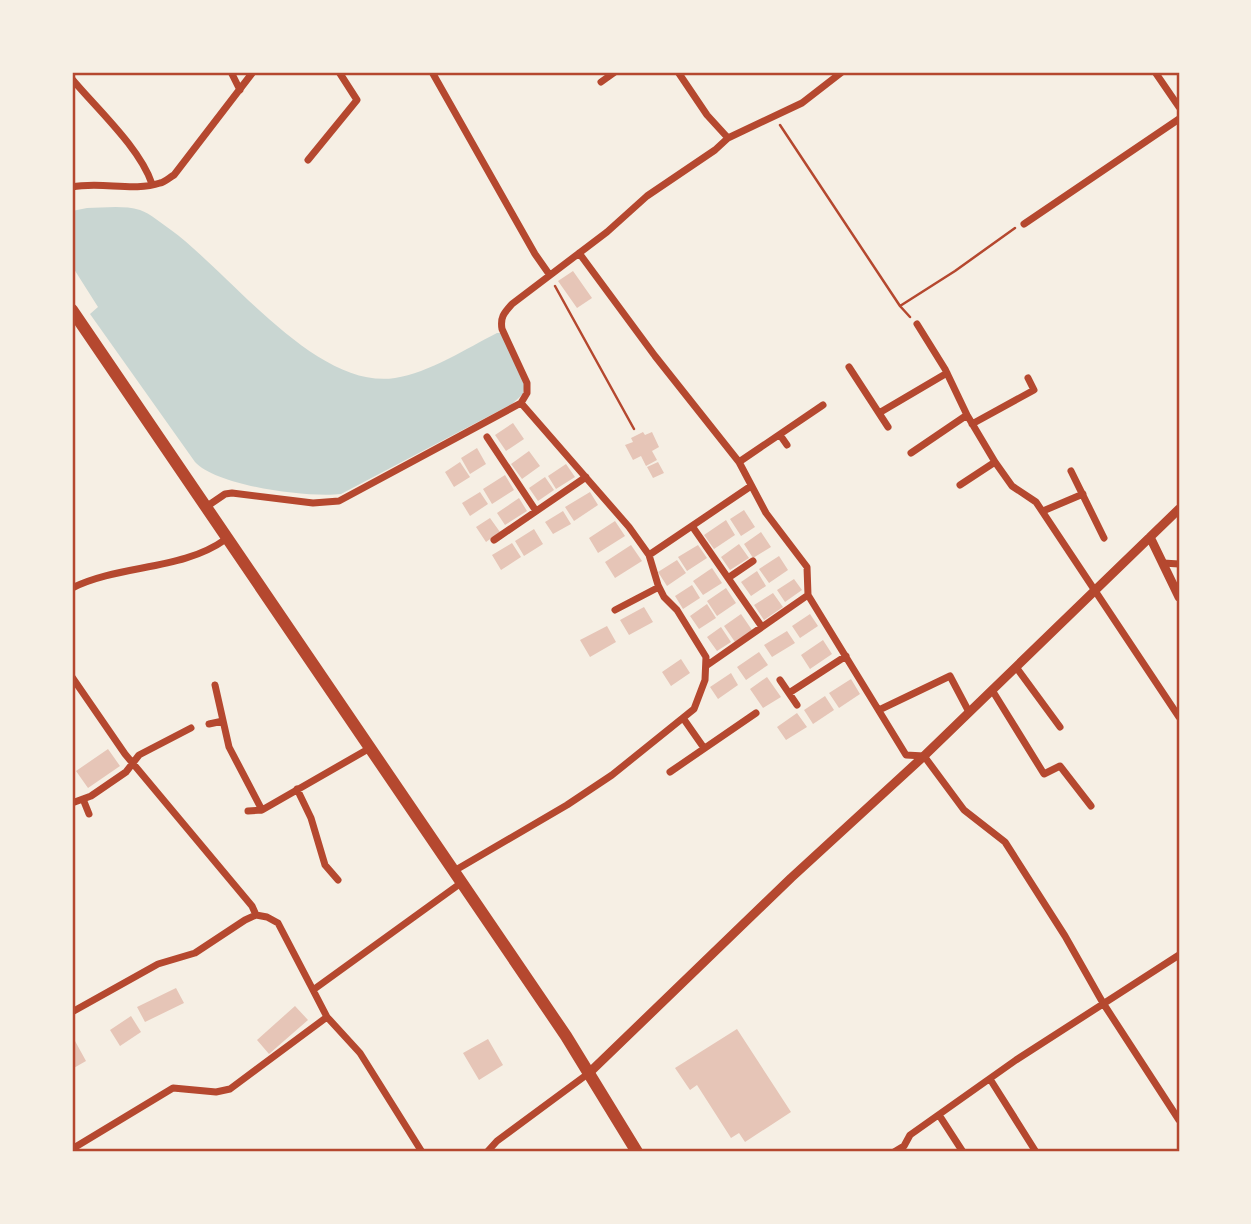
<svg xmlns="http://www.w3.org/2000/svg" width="1251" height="1224" font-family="'DM Sans',sans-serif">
<rect width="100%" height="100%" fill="#f6efe4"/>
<path fill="#c9d6d2" d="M87 208C103 208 123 205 140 210 151 214 161 223 171 230 230 273 316 390 395 378 429 373 467 348 497 333H501L525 384 523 394 512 404 341 494C307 498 217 486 195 462L90 314 98 307 72 266V211Z"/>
<path fill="#e6c5b7" d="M573 271 592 298 577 308 558 281Z
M513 423 524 439 506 451 495 435Z
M643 432 645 435 652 432 659 447 652 451 657 460 646 466 641 456 633 460 625 445 633 442 631 438Z
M477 448 486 464 470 474 461 458Z
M529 451 540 466 522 479 511 464Z
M460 462 470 477 454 487 445 472Z
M658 462 664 473 653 478 647 467Z
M566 464 575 477 556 489 548 476Z
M505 475 514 490 492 504 483 489Z
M545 477 554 490 538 501 529 488Z
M480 492 488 504 470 516 462 503Z
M590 492 598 505 574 521 565 507Z
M519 498 527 511 505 525 497 513Z
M744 510 755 527 741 536 730 519Z
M563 511 571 524 553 534 545 522Z
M490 518 500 532 486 542 476 527Z
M726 520 735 535 714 549 704 535Z
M615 521 625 536 598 553 589 538Z
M534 529 543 544 524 556 515 541Z
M761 532 771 547 753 558 744 544Z
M512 543 521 557 501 570 492 555Z
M739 544 749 558 730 570 721 557Z
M631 545 642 561 615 578 605 562Z
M698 545 707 558 687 571 678 557Z
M779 556 788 570 769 583 759 569Z
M677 560 686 573 667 586 658 572Z
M712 568 722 583 703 595 693 581Z
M757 571 766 586 751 596 741 582Z
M794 579 802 590 785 602 777 590Z
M692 585 700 598 683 609 675 596Z
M726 588 736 603 717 616 707 601Z
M773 593 783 607 764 620 754 605Z
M707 604 716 618 699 629 690 616Z
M644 607 653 622 629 635 620 620Z
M741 614 752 630 735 642 724 626Z
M810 614 818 626 800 638 792 626Z
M607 626 616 642 590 657 580 640Z
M721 627 731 642 717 651 707 637Z
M787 631 795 643 772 657 764 645Z
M823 640 832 654 810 669 801 655Z
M759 652 768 665 746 680 737 667Z
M681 659 690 673 671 686 662 672Z
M731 673 738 685 718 699 710 687Z
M767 677 781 697 763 708 750 689Z
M851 679 860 694 839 708 829 693Z
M825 696 834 710 813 724 804 710Z
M797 713 807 727 786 740 777 727Z
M108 749 120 766 88 788 76 771Z
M176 988 184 1003 145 1022 137 1007Z
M295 1006 308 1020 269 1054 257 1040Z
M131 1016 141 1032 120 1046 110 1030Z
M737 1029 791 1112 745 1142 739 1133 731 1138 697 1085 690 1090 675 1068Z
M488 1039 503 1065 479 1080 463 1053Z
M75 1041 86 1061 72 1069V1043Z"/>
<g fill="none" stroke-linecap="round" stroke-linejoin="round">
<path stroke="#b5482f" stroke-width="2.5" d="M780 125 900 306 910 317
M555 286 634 429
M900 306 955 271 1015 228"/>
<path stroke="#b5482f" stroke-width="7" d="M231 72 240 90
M432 72 535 254 549 274
M678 72 707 115 728 138
M1155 72 1179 107
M72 79C97 109 140 148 152 184
M601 82 615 72
M308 160 357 100 339 72
M72 187C100 181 134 192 160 183 165 182 170 177 174 175L253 72
M1024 224 1179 119
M579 253 655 356 739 462 766 513 807 567 808 595 906 755 924 756 964 810 1005 842 1065 936 1103 1003 1179 1120
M917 324 945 369 967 415 995 462 1012 486 1036 502 1179 717
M849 367 888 427
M879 413 947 373
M972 424 1034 390 1028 378
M780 435 787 445
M487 437 536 511
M911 453 967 415
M739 462 823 405
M1071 471 1104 538
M960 485 995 462
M206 507 225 494 232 493 313 503 339 501 521 403 527 393V383L502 329C500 317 504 313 512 304L607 232 647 196 715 150 728 138 802 103 842 72
M1043 511 1083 494
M692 526 762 627
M494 540 586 477
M649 555 751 486
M1163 563 1179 564
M728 578 753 561
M72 588C120 564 182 571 226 539
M615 610 659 587
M706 666 808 595
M1016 667 1060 727
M72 677 125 754 252 906 256 915
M780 680 797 705
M215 685 229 747 262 810
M992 690 1044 774 1060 766 1091 806
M789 693 846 656
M879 710 950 676 969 712
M683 718 704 748
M209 724 223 721
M670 772 756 713
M297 789 311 818 325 865 338 880
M83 799 89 814
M72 803 91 796 126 772 139 755 191 728
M248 811 262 810 370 748
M454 871 567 805 612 775 694 709 705 680 706 657 677 610 664 597 658 585 649 555 629 527 521 403
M313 990 327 1017
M72 1012 158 964 195 953 245 920 256 915 267 917 278 923 313 990 461 883
M990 1079 1036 1152
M939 1115 963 1152
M72 1149 173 1088 216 1092 230 1089 327 1017 360 1053 422 1152
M487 1152 497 1141 589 1073
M894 1152 904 1146 910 1135 1016 1060 1179 955"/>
<path stroke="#b5482f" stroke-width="9" d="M1150 537 1179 597
M589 1073 791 878 924 756 1179 509"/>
<path stroke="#b5482f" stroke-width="12" d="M72 310 566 1036 637 1152"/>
</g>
<rect width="1251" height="1224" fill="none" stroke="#f6efe4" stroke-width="147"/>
<rect x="74" y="74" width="1104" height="1076" fill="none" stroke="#b5482f" stroke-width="2.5"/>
</svg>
